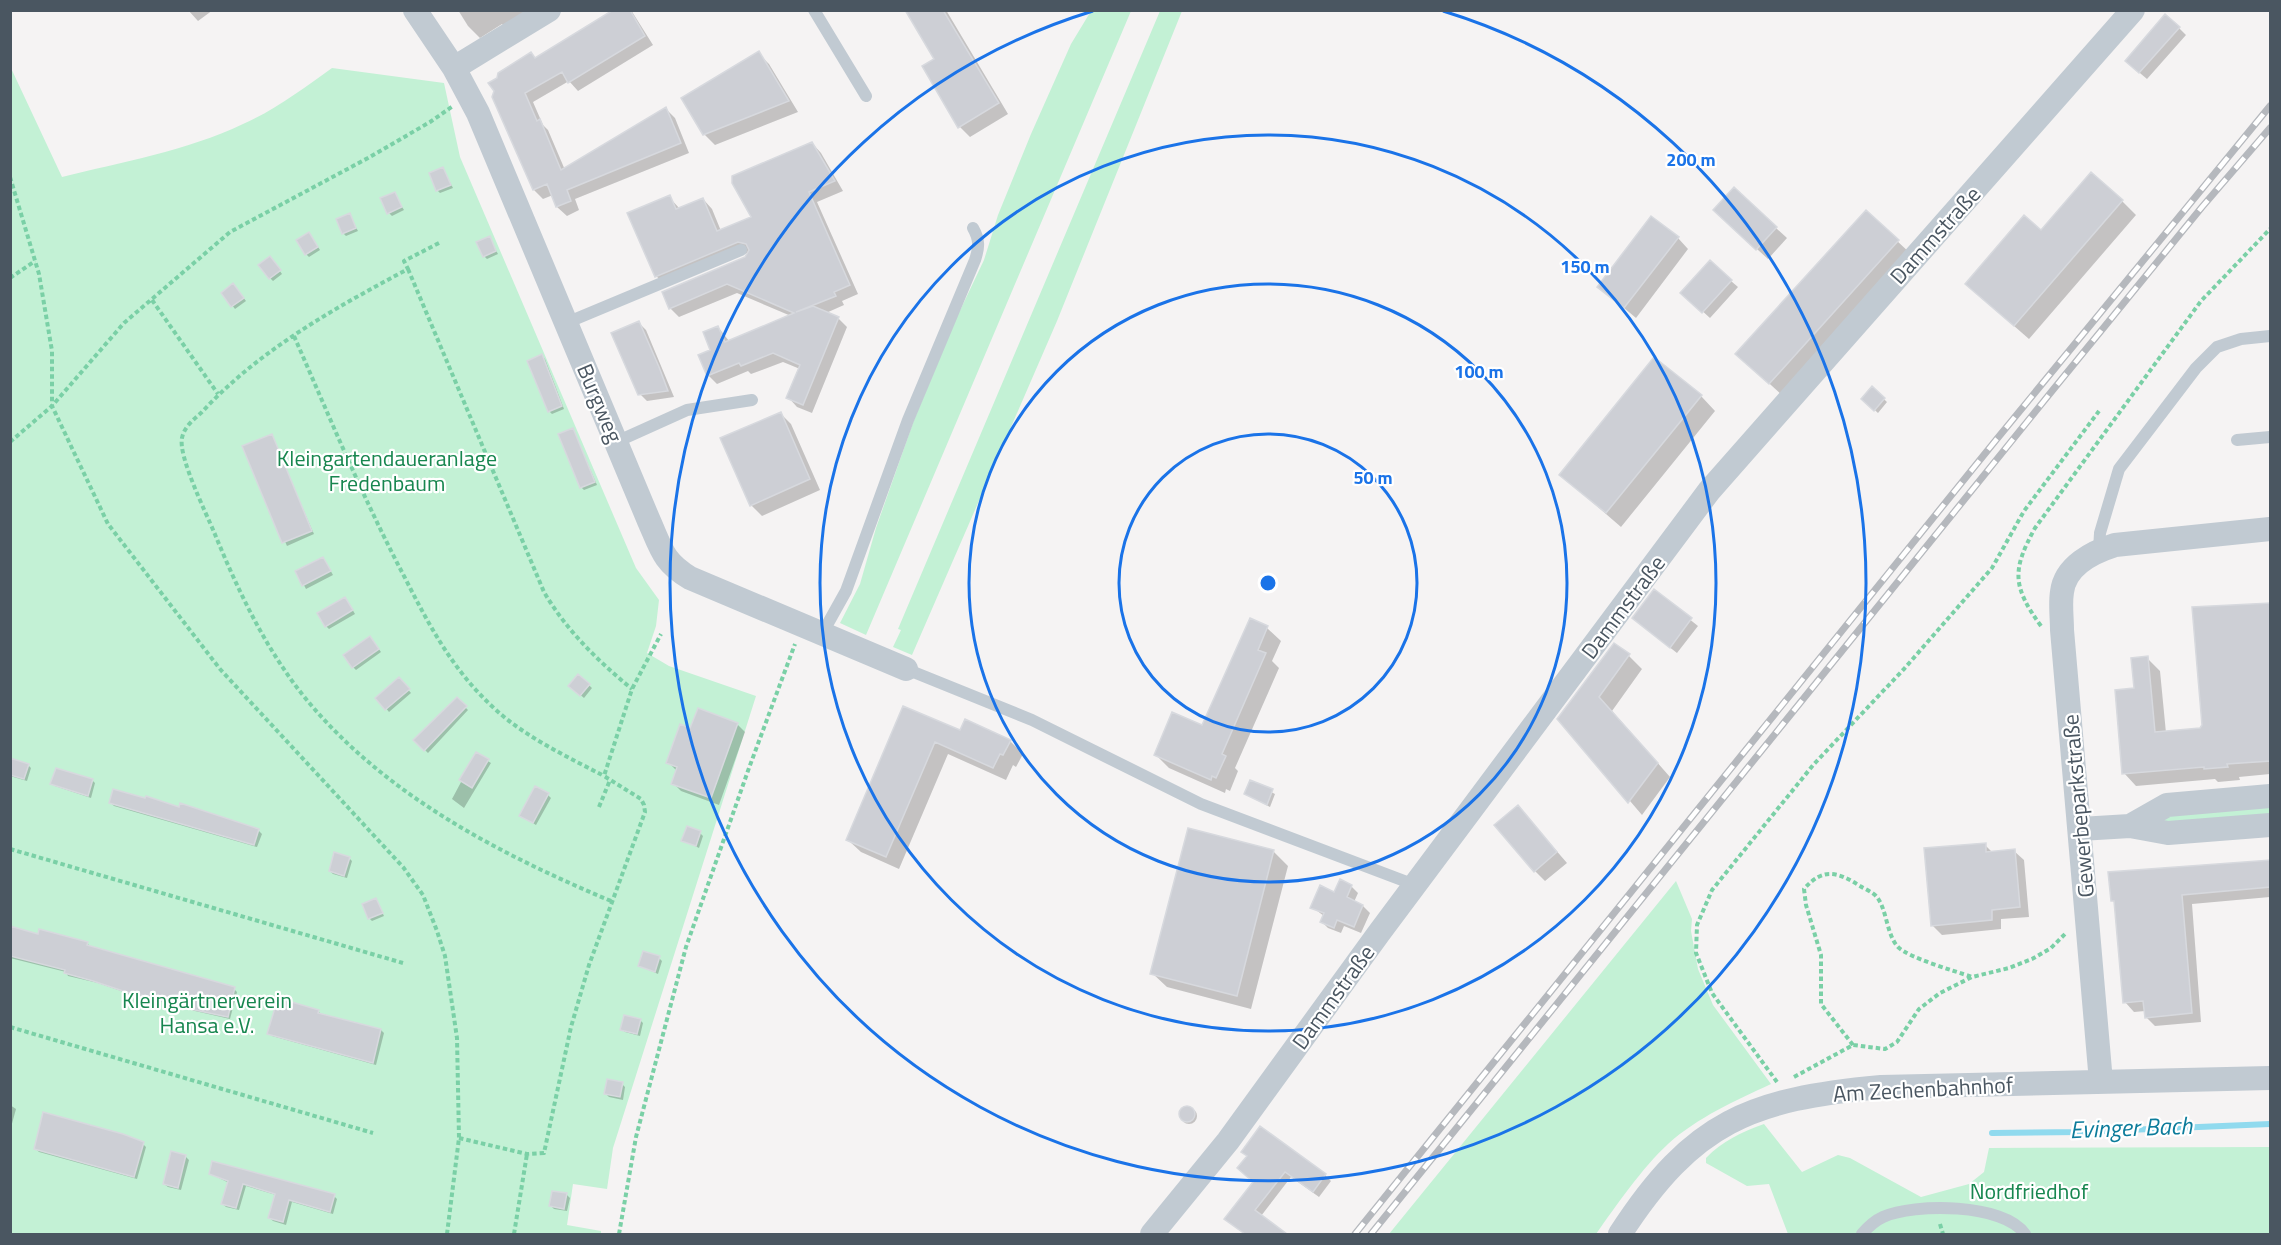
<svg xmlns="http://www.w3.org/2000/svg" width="2281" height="1245" font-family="'Titillium Web',sans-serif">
<rect width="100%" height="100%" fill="#f5f3f3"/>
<path fill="#c3f1d5" d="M1091 11H1131L866 635 840 623 860 584 876 528 914 420 955 321 984 260 998 215 1031 134 1071 44Z
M1160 11H1182L1057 321 912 655 893 647 901 630 898 629Z
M10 66 62 177C122 162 186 151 243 124 275 110 304 88 332 68L444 83 460 157 636 568 659 600 656 626 647 653 669 666 756 696 613 1148 607 1189 573 1184 567 1225 601 1231V1234H11Z
M2270 800V821L2171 830 2163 818 2164 815Z
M1676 881 1692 919 1691 931 1698 969 1713 1005 1771 1084C1735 1101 1698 1117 1668 1144 1642 1168 1616 1206 1596 1234H1389Z
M1764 1124 1802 1172 1838 1155 1850 1158 1921 1197 1969 1184 1984 1172 1989 1148 2270 1147V1234H1788L1769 1184 1747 1186 1706 1163V1158C1722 1141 1742 1132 1764 1124Z"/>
<path fill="#0003" d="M188 10H213L198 21Z
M458 10H538L505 27 502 24 480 38 468 26Z
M616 10H631L653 45 578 91 569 81 533 102 543 125 548 130 565 170 666 109 675 118 689 153 575 199 579 210 567 216 557 207 553 195 543 199 534 190 494 97 531 54 536 59Z
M907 10H946L1008 114 970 137 960 127 936 59Z
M2179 28 2186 35 2147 79 2134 68Z
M758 53 769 64 798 112 715 145 704 134Z
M812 143 821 153 843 191 817 202 858 294 842 301 844 305 826 313 838 318 847 327 812 413 797 407 788 397 800 369 783 362 751 374 748 371 717 384 708 375 718 327 729 341 791 316 737 293 679 317 670 308 745 259 752 251 666 285 656 276 669 197 680 209 703 199 712 209 721 231 753 217Z
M443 169 453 188 440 193 437 190Z
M394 194 404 210 392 216 389 213Z
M2122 201 2136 215 2029 339 1982 298 2041 232Z
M1866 212 1911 254 1783 396 1737 354Z
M349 215 358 231 346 236 343 233Z
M1726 221 1776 228 1787 238 1768 259Z
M309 233 320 250 309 257 306 254Z
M489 238 498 254 487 259 484 256Z
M1678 238 1688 249 1636 318 1599 287Z
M273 261 282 274 273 281 270 278Z
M1731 281 1738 287 1710 318 1689 299Z
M236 288 246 301 235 309 223 293Z
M639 323 646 330 674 397 647 401 640 394Z
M542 356 545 359 564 409 552 414 549 411Z
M1872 388 1887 402 1878 413 1863 399Z
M1701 396 1715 411 1621 527 1561 475Z
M780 413 791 424 820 490 762 516 751 505Z
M573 430 597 485 584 490 581 487Z
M271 436 314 534 287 546 244 447Z
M324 559 333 575 306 589 297 572Z
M1654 591 1698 626 1677 653 1641 625Z
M348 602 355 614 329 629 326 626Z
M2229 605 2231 608 2270 605V774L2239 777 2240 780 2218 782 2215 779 2136 786 2124 773 2135 690 2147 658 2160 671 2166 733 2201 729 2203 725 2193 608Z
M1267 628 1281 641 1272 661 1279 668 1235 768 1238 771 1230 791 1226 789 1225 793 1169 768 1155 754 1203 727Z
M373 641 381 652 356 670 353 667Z
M1629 656 1642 669 1612 711 1670 777 1642 815 1559 718Z
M579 676 592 688 584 698 570 686Z
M399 679 411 693 389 712 378 698Z
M457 699 468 710 428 753 415 740Z
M903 708 960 732 1010 741 1023 754 1016 767 1013 765 1006 780 948 754 899 869 861 852 848 840Z
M737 724 745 732 719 805 681 791 673 783 677 771 668 762 691 730Z
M476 754 491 763 464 808 452 799Z
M10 763 28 765 31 768 27 781 10 776Z
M92 780 95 783 91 798 55 786 52 783Z
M1251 782 1275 794 1270 807 1245 794Z
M548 795 551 798 536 825 524 818Z
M146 800 180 809 181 805 259 831 262 834 257 847 114 806 111 803Z
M1528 818 1567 863 1545 881 1535 871Z
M700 833 703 836 699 848 683 840Z
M1985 845 1993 853 2014 851 2024 860 2029 917 2001 919V929L1942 935 1932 925Z
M1273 851 1288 866 1251 1009 1167 987 1152 973Z
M349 858 352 861 347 878 333 874 330 871Z
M2270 862V897L2192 904 2201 1022 2155 1026 2146 1017 2145 1011 2134 1012 2125 1002 2116 904 2113 901Z
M1351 886 1358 893 1354 902 1363 906 1370 913 1361 933 1344 926 1341 933 1328 928 1321 921 1324 916 1312 907Z
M376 900 384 916 372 921 369 918Z
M10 927 39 936 87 943 90 946 234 989 237 992 230 1019 195 1011 145 997 144 999 98 983 68 976 66 972 10 958Z
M659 958 662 961 658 974 640 966Z
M318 1011 322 1015 381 1030 384 1033 376 1065 272 1036 269 1033Z
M640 1020 643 1023 640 1036 625 1032 622 1029Z
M622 1084 625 1087 623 1100 609 1097 606 1094Z
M10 1105 16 1109 10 1131Z
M1181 1116a8 8 0 1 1 16 0a8 8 0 1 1-16 0Z
M143 1144 146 1147 137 1179 39 1152 36 1149Z
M1243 1152 1325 1175 1331 1181 1319 1197 1291 1177 1261 1216 1284 1234H1245L1226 1219 1254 1182 1248 1157Z
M186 1157 189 1160 181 1190 168 1187 164 1184Z
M211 1174 334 1196 337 1199 333 1214 292 1202 286 1225 273 1221 270 1218 276 1195 246 1186 239 1210 226 1207 223 1204 229 1183Z
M567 1195 570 1198 567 1211 554 1209 551 1206Z"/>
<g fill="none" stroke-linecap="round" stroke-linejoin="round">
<path stroke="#90daee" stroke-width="6" d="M1992 1133 2080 1132 2270 1124"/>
</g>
<path fill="#cdcfd5" stroke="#d7d9de" stroke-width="1.5" d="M613 10H630L645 36 568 83 562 72 525 93 537 121 540 119 561 170 666 107 681 143 567 190 571 201 556 207 547 184 533 190 492 97 494 91 488 83 497 78 498 73 531 52 535 58Z
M905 10H943L999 103 958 128 922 66 934 59Z
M2165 14 2180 27 2139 73 2125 61Z
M759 51 789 101 703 135 681 98Z
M812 142 835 181 809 192 850 285 834 292 836 296 796 312 813 306 839 317 803 405 786 398 800 365 773 353 741 366 739 363 707 376 698 355 710 350 703 332 718 326 725 342 794 313 727 284 669 309 662 292 745 257 749 250 746 244 738 242 655 277 627 213 670 195 676 209 703 198 717 231 751 217 732 183V176Z
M443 167 451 185 436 191 429 173Z
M2091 172 2123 200 2014 326 1965 284 2024 215 2041 230Z
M1734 187 1777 227 1756 250 1713 210Z
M395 192 402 207 387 214 380 198Z
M1866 210 1899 240 1769 384 1735 354Z
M350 213 356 228 342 234 336 219Z
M1651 216 1679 237 1624 308 1597 287Z
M309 232 318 247 305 255 296 240Z
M490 236 496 251 483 257 476 242Z
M270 256 281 270 269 279 258 265Z
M1710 260 1732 280 1702 313 1680 293Z
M233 283 244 298 231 307 221 293Z
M639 321 659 367 668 391 638 395 611 333Z
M542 354 562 406 548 412 527 361Z
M1654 357 1702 395 1606 513 1559 475Z
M1872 386 1885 398 1874 411 1861 399Z
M781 412 810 479 750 506 720 438Z
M573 428 595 482 580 488 558 434Z
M272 434 312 531 282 543 242 446Z
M323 557 331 571 302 586 295 571Z
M1654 589 1692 618 1670 648 1632 618Z
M345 597 353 610 325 627 317 613Z
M2271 603V761L2227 764 2228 767 2204 769V767L2122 774 2115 690 2134 688 2131 658 2148 656 2155 732 2200 728 2202 725 2192 607Z
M1250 618 1268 626 1258 650 1266 653 1222 754 1226 756 1216 778 1212 776 1211 780 1154 755 1172 712 1202 725Z
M370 636 379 649 352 668 343 655Z
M1614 643 1630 654 1599 697 1658 763 1628 803 1557 719Z
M578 674 590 684 580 696 568 686Z
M399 677 410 689 385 710 375 698Z
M457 697 467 706 424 751 413 740Z
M903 706 960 730 965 719 1011 740 1003 755 1000 754 993 768 935 742 886 857 846 840Z
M698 708 738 723 711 798 671 784 677 767 666 763 680 724 690 728Z
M476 752 489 759 472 788 459 780Z
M10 758 29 764 24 779 10 775Z
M56 768 93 779 88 796 50 784Z
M1250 780 1273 789 1267 805 1244 794Z
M535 786 549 793 533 823 519 816Z
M113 789 145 798 146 796 179 807 180 803 259 829 254 845 109 803Z
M1518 805 1557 852 1534 872 1494 825Z
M687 826 701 831 696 846 681 841Z
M1188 828 1274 850 1237 996 1150 974Z
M1986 843V852L2015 849 2020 907 1992 910V920L1931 926 1924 848Z
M334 852 350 857 344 876 329 871Z
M2271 860V887L2182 895 2192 1013 2145 1018 2143 1001 2123 1003 2114 901H2111L2108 872Z
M1340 879 1352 885 1347 897 1363 905 1354 927 1337 920 1334 928 1320 922 1324 913 1310 908 1320 885 1334 892Z
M376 898 383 913 368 919 362 904Z
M10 926 38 934 39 929 88 942 87 945 235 987 228 1017 190 1009 142 995 141 997 93 981 64 973 65 970 10 956Z
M643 951 660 956 655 972 638 966Z
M278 998 319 1010 318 1013 381 1029 373 1063 267 1034Z
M624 1015 641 1019 637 1034 620 1030Z
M607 1079 623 1082 620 1097 604 1094Z
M1179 1114a8 8 0 1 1 16 0a8 8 0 1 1-16 0Z
M43 1112 123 1134 144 1142 134 1177 34 1149Z
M1260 1126 1326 1174 1313 1192 1285 1172 1255 1210 1287 1234H1245L1224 1219 1253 1182 1237 1168 1247 1156 1241 1152Z
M171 1151 186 1155 178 1188 163 1184Z
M212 1161 335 1194 330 1212 289 1200 283 1222 268 1218 275 1194 243 1184 236 1208 221 1204 228 1181 209 1174Z
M552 1191 567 1193 564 1209 549 1206Z"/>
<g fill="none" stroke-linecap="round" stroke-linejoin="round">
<path stroke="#7ad0a6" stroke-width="4" stroke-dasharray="4.5 3" stroke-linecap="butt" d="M10 177 39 274 52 351V406L108 524 220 669 403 867 423 895 437 931 445 956 457 1038 459 1138 447 1234
M439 243 404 261 408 269C335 308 259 350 202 412 194 419 184 427 182 438 178 456 206 513 214 532 237 588 264 646 302 694 381 793 497 853 611 901
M408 269 544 592C566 630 598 661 632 689
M10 278 35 261
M152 300 218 394
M294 336C329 416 363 498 404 576 430 627 453 671 496 710 527 738 568 757 604 776
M10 442 52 406 124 323 230 232 368 158 430 122 453 106
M2041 626C2012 586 2012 570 2035 528L2201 301 2270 229
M599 807 610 780
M10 849 403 963
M10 1027 373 1133
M1853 1045 1821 1004V955L1806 905 1804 889C1823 867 1838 872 1860 886 1865 889 1872 892 1876 896 1887 908 1886 934 1898 947 1909 958 1955 971 1972 977
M1794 1077 1853 1045 1885 1049 1897 1042 1919 1009 1940 993 1972 977 2009 968 2032 959 2051 948 2067 932
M1777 1082 1712 993 1696 953 1697 925 1712 890 1814 764 1904 669 1992 568 2024 511 2099 411
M459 1138 527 1154 544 1153 571 1027 589 965 645 812 644 805 641 799 604 776 632 689 661 634
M1940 1224 1943 1234
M514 1234 527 1154
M619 1234 636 1137 686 947 749 768 795 644"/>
<path stroke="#c1cad2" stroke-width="12" d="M814 10 866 96
M566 323 741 250
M2237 440 2270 437
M616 442 687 410 752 400
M2099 550 2100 533 2119 469 2196 368 2217 347 2241 339 2270 336
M822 634 846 591 908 420 975 260C979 248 980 240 973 228
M906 669 1032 720 1201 804 1415 885
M1862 1234C1868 1227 1874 1221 1883 1217 1914 1203 2004 1203 2025 1234"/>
<path stroke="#c1cad2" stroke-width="24" d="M415 10 454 68 478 113 649 521C661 548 663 562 690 578L906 669
M454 68 549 10
M2130 826 2167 805 2270 796
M2080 829 2130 826 2168 833 2270 825
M2101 1082 2062 630C2062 618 2060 604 2062 592 2065 566 2093 552 2115 545L2270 529
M1152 1234 1228 1141 1379 933 1709 491 2133 10
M1620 1234C1693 1121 1751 1099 1881 1087L2270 1078"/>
<g stroke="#b5b8bd" stroke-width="7">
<path id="rail" d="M1355 1234 1996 440 2270 106
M1371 1234 2052 391 2202 207 2270 128"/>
</g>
<use href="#rail" stroke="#fff" stroke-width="4.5" stroke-dasharray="14" stroke-linecap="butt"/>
</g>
<g fill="none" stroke="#1a73e8" stroke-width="3">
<circle cx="1268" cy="583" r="149"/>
<circle cx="1268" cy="583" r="299"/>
<circle cx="1268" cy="583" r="448"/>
<path d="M1443 11A598 598 0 1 1 1093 11"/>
</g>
<g text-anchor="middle" stroke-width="4.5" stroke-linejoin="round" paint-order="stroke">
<g font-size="22" fill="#4a5661" stroke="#fff">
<text transform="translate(1935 235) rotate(-48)" y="8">Dammstraße</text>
<text transform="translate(600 403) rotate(67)" y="8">Burgweg</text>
<text transform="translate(1623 607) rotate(-53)" y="8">Dammstraße</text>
<text transform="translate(2078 806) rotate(-95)" y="8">Gewerbeparkstraße</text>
<text transform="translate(1333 997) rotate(-54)" y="8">Dammstraße</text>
<text transform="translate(1923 1089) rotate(-3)" y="8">Am Zechenbahnhof</text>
</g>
<g font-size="22" fill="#17864f" stroke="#fff">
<text x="387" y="466">Kleingartendaueranlage<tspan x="387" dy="25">Fredenbaum</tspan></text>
<text x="207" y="1008">Kleingärtnerverein<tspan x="207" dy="25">Hansa e.V.</tspan></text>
<text x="2029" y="1199">Nordfriedhof</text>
</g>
<g font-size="24" font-style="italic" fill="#0c7c9b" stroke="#fff">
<text transform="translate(2131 1128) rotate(-2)" y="8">Evinger Bach</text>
</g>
</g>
<circle cx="1268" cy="583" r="9" fill="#1a73e8" stroke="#fff" stroke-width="3"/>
<g font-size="18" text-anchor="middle" font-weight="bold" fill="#1a73e8" stroke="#fff" stroke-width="4.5" stroke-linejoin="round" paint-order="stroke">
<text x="1691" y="166">200 m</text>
<text x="1585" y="273">150 m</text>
<text x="1479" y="378">100 m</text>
<text x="1373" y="484">50 m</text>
</g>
<rect width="2281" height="1245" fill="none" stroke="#4a5661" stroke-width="24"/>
</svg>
